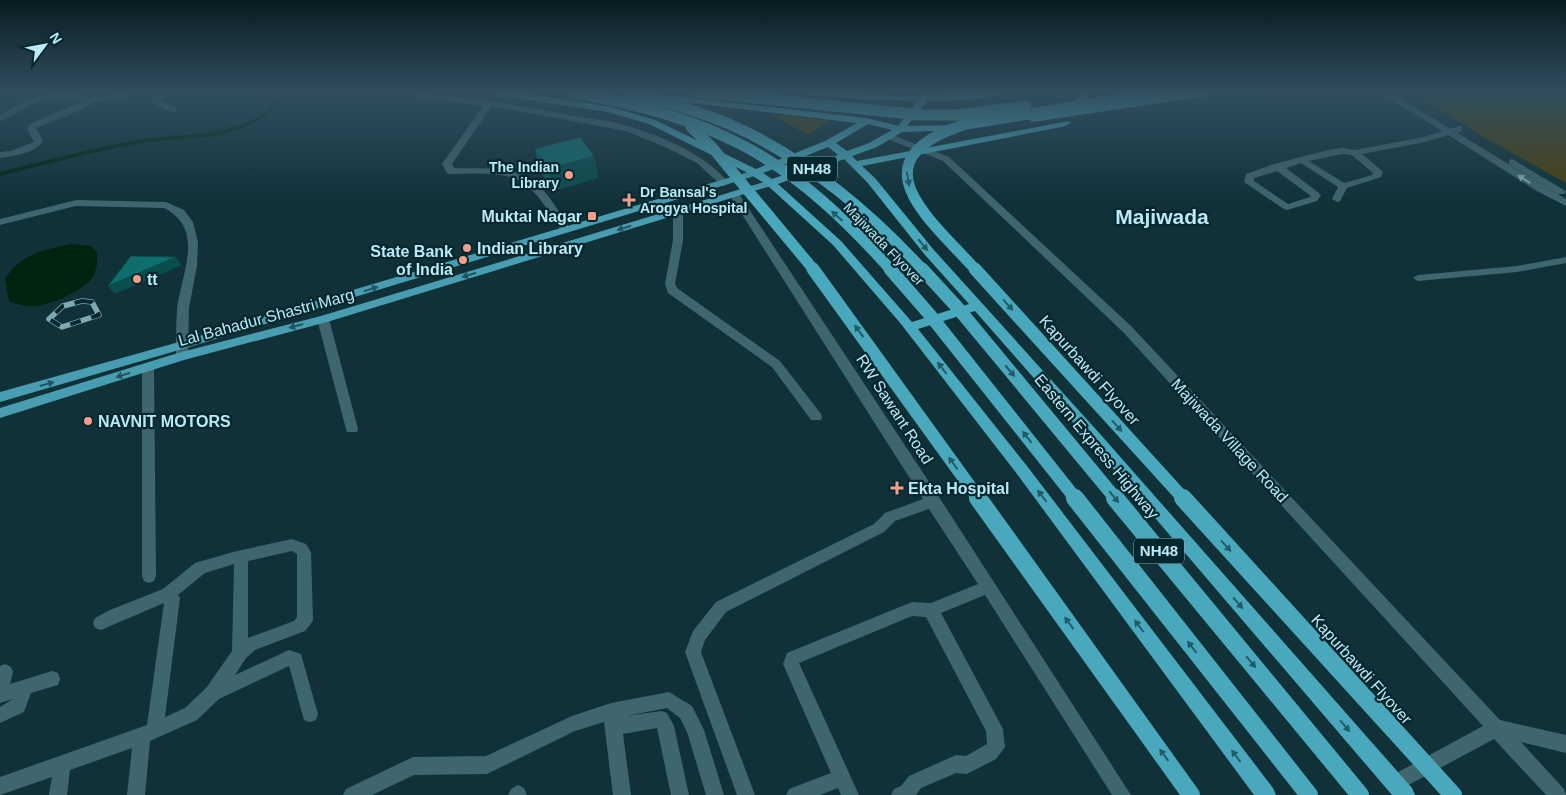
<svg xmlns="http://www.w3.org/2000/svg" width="1566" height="795" font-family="Helvetica,sans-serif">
<rect width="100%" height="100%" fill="#103138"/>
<path fill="#4d400d" d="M1413 92H1566V183L1484 137Z
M773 114 831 121 807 135Z"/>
<path fill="#00230f" d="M73 244 91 246 97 252C98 261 97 270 92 278 81 292 46 308 29 306 22 306 16 303 9 302L5 279C20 254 45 249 73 244Z"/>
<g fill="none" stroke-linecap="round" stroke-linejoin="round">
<path stroke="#00230f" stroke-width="4" d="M0 174C45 163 91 150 137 142 176 135 220 140 256 120 269 113 280 103 292 93"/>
<path fill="#3f656e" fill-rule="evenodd" d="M76 92 90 98 117 92H155L151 94 120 97 92 103 81 110 36 128 43 141C36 153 13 156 0 158V152L11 151 34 142 27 129 30 124 83 101C69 95 46 98 32 104 22 109 11 117 0 121V115L29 99 50 94Z
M161 92H172L159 100 176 108V112H170L152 103V96Z
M489 101 493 104 452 164 454 168C477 169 509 165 530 179 548 190 559 213 571 230L570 232H562C551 216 540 194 523 183 504 170 472 174 450 174L447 173 442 164 486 102Z
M1459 126 1462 127V131L1425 142 1362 154 1381 170 1383 172 1381 177 1347 188 1340 201 1337 202 1332 199 1338 187 1301 163 1286 168 1319 193 1321 195 1317 201 1287 210 1284 209 1244 182 1246 174 1274 164 1328 150 1342 148 1355 150 1424 137ZM1342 154 1352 155 1373 173 1372 175 1344 183 1309 161ZM1277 171 1311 196 1310 197 1288 204 1254 181V178Z
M888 133 949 157 1131 326 1500 720 1566 735V753L1521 742 1564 789 1566 795H1546L1494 739 1401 789 1395 792 1389 789 1386 783 1389 777 1483 726 1123 332 943 161 885 138V134Z
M734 191 739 194 939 497 1131 795H1112L985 595 941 613 1003 729 1005 747 996 759 967 774 956 773 921 788 916 795H891L894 789 901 786 909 776 956 755 966 756 987 744 986 731 926 617 912 616 799 663 859 795H841L838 788 820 795H786L789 789 831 773 783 664 787 653 912 602 931 603 978 584 929 509 895 521 884 532 726 612 705 640 701 652 755 795H737L685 652 693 631 716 602 874 524 885 513 923 499 729 194Z
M76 200 166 202 184 210 193 222 198 242 197 266 189 308 188 356 186 359 182 360 176 356C176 341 176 325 177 309 181 274 206 229 164 208L76 206 0 225V219Z
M678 209 683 212V240L675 284 677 288 780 361 821 414 822 417 821 420H811L772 367 668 293 665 284 673 240V212Z
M1566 257V263L1517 272 1418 281 1413 278 1418 275 1517 266Z
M323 315 329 319 358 429 357 432H347L346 429 317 319Z
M148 363 154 367 156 576 154 581 149 583 144 581 142 576V367Z
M292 539 306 544 311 552 313 620 310 625 305 631 255 650 246 658 235 675 289 650 301 654 318 714 316 720 310 722 304 720 289 666 219 699 197 720 150 741 145 795H127L132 748 70 770 67 795H49L52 777 0 795V777L147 725 164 603 101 630 95 628 93 623 95 618 110 610 163 589 195 563 233 552ZM292 551 297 554V617L294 621 248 638V561ZM234 564 232 651 207 687 185 708 165 717 180 598 178 595 205 573Z
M5 664 11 667 13 672 10 684 52 671 58 673 60 679 58 685 31 693 24 712 0 723V707L13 699 0 703V666Z
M669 692 692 706 704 730 724 795H706L687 732 680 718 667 708 626 716 661 711 667 713 674 726 689 795H671L657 728 623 734 631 795H613L604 722 575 731 487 774 414 775 372 795H343L346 789 413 757 486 756 572 716 611 703Z
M518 785 524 788 527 795H508L511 789Z"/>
<path fill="#3f656e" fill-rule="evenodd" d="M394 92C451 92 508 104 564 114 586 118 610 120 631 127 665 138 705 154 729 183L724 186 721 185 697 163 665 147 626 131 513 110 398 94Z
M1380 92H1390L1566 199V206L1537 191Z
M1512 159 1564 190 1566 192 1564 194H1558L1509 164V160Z"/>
<path fill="#499db0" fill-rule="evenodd" d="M755 170 760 173 758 175 186 348 0 402V392L179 342Z
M771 180 776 183 774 185 327 322 184 360 0 418V408L178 353 321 316Z"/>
<path fill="#4aa8bd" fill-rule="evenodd" d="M492 92H516L612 107 655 120 756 169 825 141 857 123 658 99 655 98V94L867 118 898 126 917 101 858 99 809 95 805 92 905 96 1005 92C995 100 943 101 927 101L907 126 959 125 964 128 962 130 902 132 877 147 852 156 857 161 1069 121 1071 123 1066 126 862 166 875 178 933 249 1101 435 1412 788 1415 795H1392L1091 443 975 311 918 329 1027 466 1273 788 1276 795H1254L1017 474 901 324 833 245 767 185 748 173 649 124 608 112 496 95ZM868 124 892 130 869 143 847 151 836 143ZM828 147 838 155 772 179 763 173ZM844 159 867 182 925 255 969 304 912 322 841 241 778 184Z
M1083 92H1094L1082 101H1076V97Z
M1192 92H1216L1212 95 1033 122 1028 119 1033 116Z"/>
<g stroke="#80a9b4" stroke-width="5.5">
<path id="rail" d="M82 301 92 302 99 315 62 327 49 319 63 306Z"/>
</g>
<use href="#rail" stroke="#05272e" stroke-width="4" stroke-dasharray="11" stroke-linecap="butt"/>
<path stroke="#4aa8bd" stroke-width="11" d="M570 92C630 103 690 117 744 146 801 176 848 222 891 270
M627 92C661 101 696 110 729 124 804 157 868 210 923 270
M696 92 921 115H957L1026 106
M691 127 711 146 814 270
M976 270C928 217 854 160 966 124L1167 92"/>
<path stroke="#4aa8bd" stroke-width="13" d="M813 269 979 499
M890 269 930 315 1076 499
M922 269 957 307 1116 499
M975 269 1184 499"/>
<path stroke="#4aa8bd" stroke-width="18" d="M978 498 1191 795
M1075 498 1309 795
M1115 498 1360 795
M1183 498 1453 795"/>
</g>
<path fill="#0b5f5e" d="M535 149 594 156 598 178 553 191 540 171Z"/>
<path fill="#094d4c" d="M594 156 598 178 553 191 548 169Z
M176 257 182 265 115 294 108 286Z"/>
<path fill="#0d6e6d" stroke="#094d4c" d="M580 137 594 156 548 169 535 149Z
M131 256 176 257 108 286Z"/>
<defs><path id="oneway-solid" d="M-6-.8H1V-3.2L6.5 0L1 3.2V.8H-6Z" transform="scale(1.25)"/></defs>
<g fill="#215b67">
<use href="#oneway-solid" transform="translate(908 179) rotate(81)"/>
<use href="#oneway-solid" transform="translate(837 216) rotate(-138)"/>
<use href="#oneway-solid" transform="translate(923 245) rotate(50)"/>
<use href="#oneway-solid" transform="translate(1008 305) rotate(48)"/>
<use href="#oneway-solid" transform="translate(859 331) rotate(-126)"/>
<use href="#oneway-solid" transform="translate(942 368) rotate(-128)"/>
<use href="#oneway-solid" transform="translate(1010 371) rotate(50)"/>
<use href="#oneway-solid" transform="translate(1117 426) rotate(48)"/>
<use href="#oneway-solid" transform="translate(1027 437) rotate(-128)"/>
<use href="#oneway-solid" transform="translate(953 463) rotate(-126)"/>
<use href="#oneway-solid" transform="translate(1042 496) rotate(-127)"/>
<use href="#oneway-solid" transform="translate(1114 497) rotate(50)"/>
<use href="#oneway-solid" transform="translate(1226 546) rotate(48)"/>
<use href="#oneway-solid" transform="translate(1238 603) rotate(49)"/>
<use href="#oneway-solid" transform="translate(1069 623) rotate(-126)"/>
<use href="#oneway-solid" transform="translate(1139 626) rotate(-127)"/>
<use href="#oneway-solid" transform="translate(1192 647) rotate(-128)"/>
<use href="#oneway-solid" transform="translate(1251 662) rotate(50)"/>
<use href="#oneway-solid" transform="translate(1345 726) rotate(49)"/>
<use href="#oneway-solid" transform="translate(1164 755) rotate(-126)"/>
<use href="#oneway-solid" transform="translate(1236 756) rotate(-127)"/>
</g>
<use fill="#83aeb8" href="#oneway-solid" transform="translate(1524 179) rotate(-148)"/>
<g fill="#205662">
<use href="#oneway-solid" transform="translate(624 228) rotate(163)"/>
<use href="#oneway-solid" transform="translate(469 275) rotate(163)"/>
<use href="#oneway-solid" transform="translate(371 289) rotate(-17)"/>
<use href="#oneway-solid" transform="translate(296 326) rotate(165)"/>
<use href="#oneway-solid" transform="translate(123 375) rotate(163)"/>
<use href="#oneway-solid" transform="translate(47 384) rotate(-16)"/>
</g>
<linearGradient id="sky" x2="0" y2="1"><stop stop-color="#091b1f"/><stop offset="0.45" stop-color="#314e5e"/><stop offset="1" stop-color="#314e5e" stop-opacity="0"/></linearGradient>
<rect width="1566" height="204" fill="url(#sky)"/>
<g fill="#f49e89" stroke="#05272e" stroke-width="2">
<circle cx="569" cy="175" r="5"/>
<path d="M626.5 192.5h5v5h5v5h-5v5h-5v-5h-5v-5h5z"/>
<rect x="587" y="211" width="10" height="10" rx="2.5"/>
<circle cx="467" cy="248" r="5"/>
<circle cx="463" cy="260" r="5"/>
<circle cx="137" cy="279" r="5"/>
<circle cx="88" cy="421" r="5"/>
<path d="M894.5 480.5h5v5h5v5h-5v5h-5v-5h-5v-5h5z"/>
</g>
<g text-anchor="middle" stroke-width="4.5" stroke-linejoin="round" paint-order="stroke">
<g font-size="14" font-weight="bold" fill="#bbe9f5" stroke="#05272e" text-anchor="end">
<text x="559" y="172">The Indian<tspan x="559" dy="16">Library</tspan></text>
<text x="640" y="197" text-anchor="start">Dr Bansal's<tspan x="640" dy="16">Arogya Hospital</tspan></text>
</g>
<g font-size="14" fill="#bbe9f5" stroke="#05272e">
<text transform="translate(884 244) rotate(46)" y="5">Majiwada Flyover</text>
</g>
<g fill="#05272e" stroke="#84afb9" stroke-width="1">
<rect x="787" y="156.5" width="50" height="25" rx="4"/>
<rect x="1134" y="538.5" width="50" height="25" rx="4"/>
</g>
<g font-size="15" font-weight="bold" fill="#bbe9f5">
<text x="812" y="174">NH48</text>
<text x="1159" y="556">NH48</text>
</g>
<g font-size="16" font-weight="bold" fill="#bbe9f5" stroke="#05272e" text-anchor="start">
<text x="582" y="222" text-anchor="end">Muktai Nagar</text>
<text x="477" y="254">Indian Library</text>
<text x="453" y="257" text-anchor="end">State Bank<tspan x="453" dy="18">of India</tspan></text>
<text x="147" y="285">tt</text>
<text x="98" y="427">NAVNIT MOTORS</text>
<text x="908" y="494">Ekta Hospital</text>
</g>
<g font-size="16" fill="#bbe9f5" stroke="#05272e">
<text transform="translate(266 317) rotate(-15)" y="6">Lal Bahadur Shastri Marg</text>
<text transform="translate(1090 370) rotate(48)" y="6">Kapurbawdi Flyover</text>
<text transform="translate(895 409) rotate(57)" y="6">RW Sawant Road</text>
<text transform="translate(1230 440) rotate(47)" y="6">Majiwada Village Road</text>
<text transform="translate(1097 446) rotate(50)" y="6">Eastern Express Highway</text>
<text transform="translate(1362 669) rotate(48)" y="6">Kapurbawdi Flyover</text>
</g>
<g font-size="21" font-weight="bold" fill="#bbe9f5" stroke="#05272e">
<text x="1162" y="224">Majiwada</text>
</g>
</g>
<g transform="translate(45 45) rotate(58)" stroke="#05272e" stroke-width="4" paint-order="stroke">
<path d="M0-4L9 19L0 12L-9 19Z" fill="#bbe9f5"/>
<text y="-8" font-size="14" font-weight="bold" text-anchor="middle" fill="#bbe9f5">N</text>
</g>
</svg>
